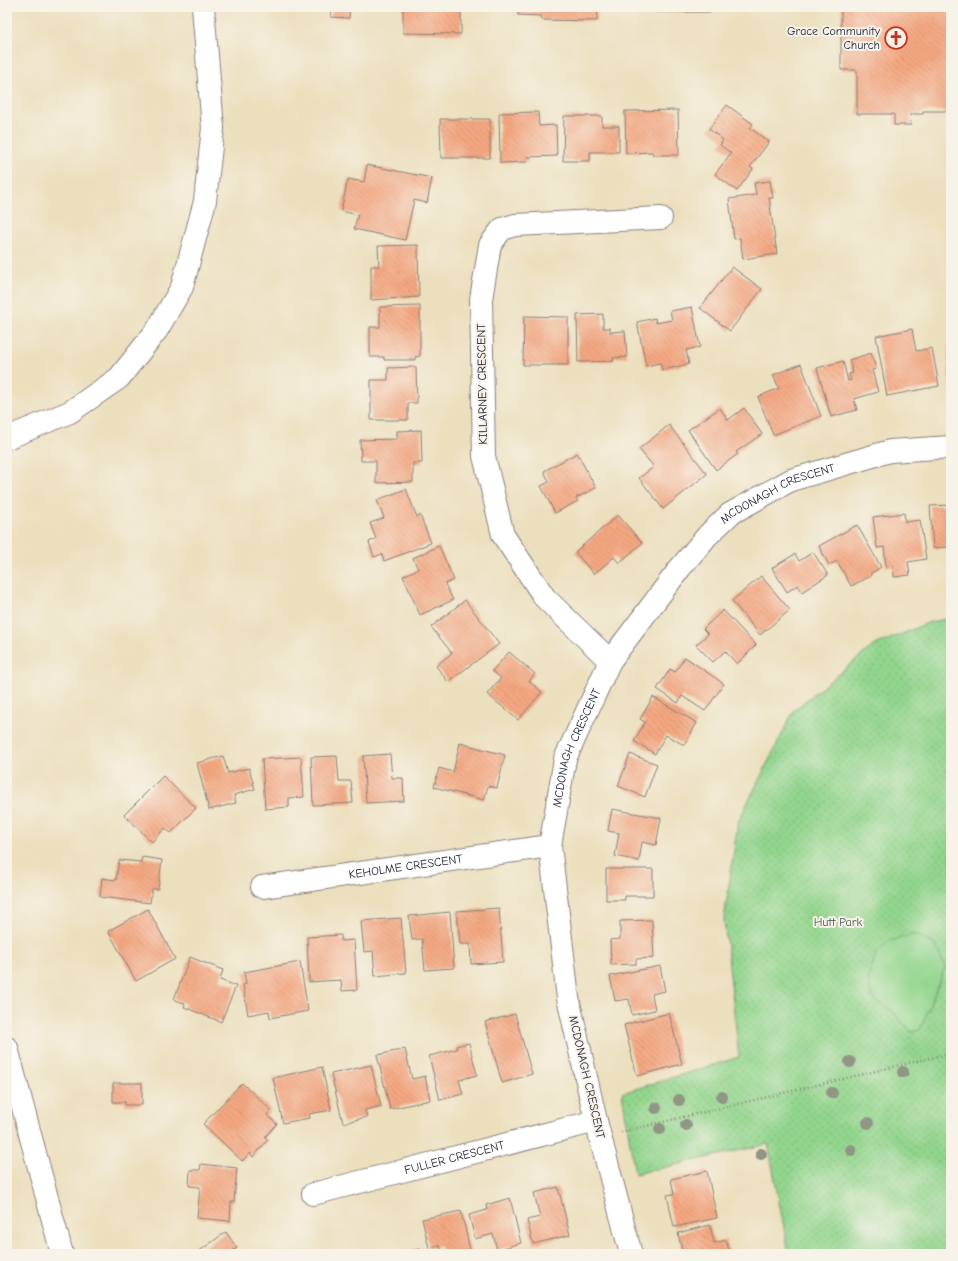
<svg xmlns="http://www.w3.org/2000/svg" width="958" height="1261" font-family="'Comic Neue',sans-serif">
<defs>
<pattern id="park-dots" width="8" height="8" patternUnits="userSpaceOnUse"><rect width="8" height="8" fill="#92d58d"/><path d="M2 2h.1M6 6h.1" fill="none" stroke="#7eb77b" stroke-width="1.8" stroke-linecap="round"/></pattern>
<pattern id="building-back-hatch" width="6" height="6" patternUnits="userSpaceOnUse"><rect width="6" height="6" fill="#f4a781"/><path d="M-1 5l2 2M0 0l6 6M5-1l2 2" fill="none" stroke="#d18f70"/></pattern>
</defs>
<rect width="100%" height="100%" fill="#f7f3e8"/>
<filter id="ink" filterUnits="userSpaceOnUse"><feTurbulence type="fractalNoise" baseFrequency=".025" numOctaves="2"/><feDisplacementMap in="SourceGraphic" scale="8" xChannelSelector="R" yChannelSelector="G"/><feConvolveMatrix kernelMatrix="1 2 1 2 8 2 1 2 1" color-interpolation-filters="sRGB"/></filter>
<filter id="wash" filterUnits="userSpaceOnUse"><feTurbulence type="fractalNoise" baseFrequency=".012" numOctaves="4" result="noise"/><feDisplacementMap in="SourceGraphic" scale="16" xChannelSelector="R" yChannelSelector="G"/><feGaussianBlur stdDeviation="0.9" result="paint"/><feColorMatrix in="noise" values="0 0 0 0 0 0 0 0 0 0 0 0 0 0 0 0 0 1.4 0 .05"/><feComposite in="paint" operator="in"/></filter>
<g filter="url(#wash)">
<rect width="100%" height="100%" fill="#ecdfbe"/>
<path fill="url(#park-dots)" stroke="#5a7c64" d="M951 618V1254H789L768 1144 635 1174 622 1093 739 1057 724 920 738 822 794 710 873 646 930 622Z"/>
<path fill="#92d58d" stroke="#5a7c64" d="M915 934 935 945 945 967 920 1030 911 1032 891 1010 872 998 868 979 876 954 889 941Z"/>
<g id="blocks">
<path fill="url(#building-back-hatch)" d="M332 7H350L349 18 331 17Z
M403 7H461V34L403 33Z
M518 7H598L597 21 542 20 541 16 518 15Z
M655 7H712V12H655Z
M841 7H951V111H923V114H910L911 125H894V114H857V70H841Z
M727 105 753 124 750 128 769 142 750 167 753 169 737 191 715 174 731 153 720 145 723 140 709 129Z
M678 110 679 155H653L652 152 626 153 625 111Z
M538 112 539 126 556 125 557 156 527 157 528 162 500 163 499 113Z
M564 116H602V126H619V152H590V161H563Z
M440 119H490V158H441Z
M367 165 432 178 427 203 414 200 405 240 354 229 358 215 341 211 348 179 364 182Z
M770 181 773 198H769L777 254 743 259 740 238 734 239 729 199 756 195 754 183Z
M418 245 419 297 371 300V266H379L378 246Z
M732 267 762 289 730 331 700 308Z
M420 306V356L415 357V360H384V357H370V327H380V307Z
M692 307 700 347 686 350 689 364 662 370 660 363 646 366 637 322 655 318 656 323 672 320 670 311Z
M603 314V328H610V332L625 331 627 357 613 358 614 361 578 362 577 315Z
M524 316 568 317V365H523Z
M912 329 916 351 932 348 939 386 887 396 876 336Z
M948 346H951V380H949Z
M871 353 876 369 872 370 878 392 854 399 857 410 831 417 817 368 843 361 848 381 851 380 849 374 853 373 849 360Z
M801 364 821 416 773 435 758 397 779 388 773 375Z
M416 367 417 403H408V420H371V380H388V368Z
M720 408 728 420 744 408 762 434 736 452 738 454 716 470 688 430Z
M669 425 707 474 663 509 639 478 654 467 639 449Z
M421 430 422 463H413V482L376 483V461H361L360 440 397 439V431Z
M577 453 596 488 576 498 578 501 555 513 541 486 549 482 544 471Z
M406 489 417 517 420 515 431 543 384 561 382 554 374 557 369 542 376 539 370 523 384 518 377 500Z
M951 505V547L933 548 930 506Z
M904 513 905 522 920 520 926 559 908 562 910 575 894 577 893 566 886 567 884 547 877 548 873 517Z
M618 515 642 543 619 563 614 557 594 574 575 552Z
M857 525 881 567 870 574 871 576 851 586 837 561 829 565 819 546Z
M439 546 454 580 445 584 453 600 420 615 403 576 418 569 413 558Z
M813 552 828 575 802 592 798 585 787 592 772 568 795 554 799 561Z
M761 576 790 610 760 635 732 601Z
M465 600 499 644 448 682 436 666 452 653 431 627Z
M723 610 756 645 737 664 725 651 713 662 696 645 708 634 703 629Z
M509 652 535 674 529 681 542 692 518 720 487 694 501 678 492 671Z
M685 657 724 684 705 711 682 696 678 703 657 689 670 669 675 672Z
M653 697 697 723 684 745 666 735 655 754 634 741 645 722 640 719Z
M460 743 505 755 497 788 488 786 484 800 434 787 439 768 453 772Z
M390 754 392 778H403L404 801 366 803 363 756Z
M630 754 657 764 645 797 618 786Z
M223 756 228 773 249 768 255 789 234 795 236 803 209 810 197 763Z
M337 756 339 781H351L353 803 313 805 311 757Z
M301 757 304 797 289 798V807L265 809 262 759Z
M163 776 196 808 171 833 165 828 152 842 124 815Z
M612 809 661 818 656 845 642 842 639 861 615 856 619 833 608 831Z
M142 857 162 860 158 889H152L150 903 100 897 102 878 116 880 119 860 141 862Z
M606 869H653V896H625V900H606Z
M499 908 503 962 471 964 470 944H460L457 911Z
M148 909 175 959 136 981 108 931Z
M450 912 454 968 425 970 422 939 412 940 409 916Z
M401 918 406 973 375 976 373 951 364 952 361 921Z
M652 920 654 958 636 959V964L611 965 610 940 620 939V921Z
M341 935V941L354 940 357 990 342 991 341 980 309 982 307 937Z
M190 957 223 970 220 980 236 986 221 1022 184 1007 185 1004 174 999Z
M300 962 308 1011 270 1018 269 1011 248 1015 243 985 246 984 244 972Z
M660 966 665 991 652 994 655 1010 632 1015 629 999 615 1001 610 976Z
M669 1013 682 1064 637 1076 624 1025Z
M515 1014 532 1074 502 1083 485 1022Z
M469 1043 477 1075 459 1080 463 1094 440 1100 429 1056 457 1049 456 1046Z
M405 1049 412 1079 425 1076 430 1100 390 1109 377 1055Z
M371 1065 381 1106 365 1110 367 1117 343 1123 331 1074Z
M322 1067 331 1110 309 1114 310 1118 283 1123 273 1078Z
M113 1083H142V1105H125V1102H113Z
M242 1083 271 1110 267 1115 277 1124 265 1137 268 1140 253 1157 250 1153 242 1161 203 1124Z
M201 1164 237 1168 234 1202H231L230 1221 197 1218 200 1187 189 1186 190 1170H200Z
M707 1171 717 1218 674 1227 667 1195 674 1194 671 1179Z
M558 1187 570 1235 533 1244 527 1220 540 1217 534 1193Z
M510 1198 521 1243 497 1250 493 1234 475 1239 469 1215 487 1210 486 1205Z
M461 1211 471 1254H442L440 1246 429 1248 422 1219Z
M710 1225 714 1243 726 1240 730 1254H683L678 1233Z
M226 1232 237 1248 228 1254H195Z
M420 1249 422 1254H402V1253Z"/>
</g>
</g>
<g filter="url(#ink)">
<use href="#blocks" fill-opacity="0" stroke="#87807c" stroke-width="1"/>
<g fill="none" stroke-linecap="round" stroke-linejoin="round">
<g stroke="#87807c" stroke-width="24">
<g id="minor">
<path d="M610 661 545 598 503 535 484 456 481 299 490 245 502 229 515 225 661 218"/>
<path id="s1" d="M262 887 550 846"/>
<path id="s2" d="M313 1194 596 1121"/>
<path id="s3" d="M631 1254 596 1121 568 998 550 846 565 759 610 661 680 568 708 535 730 514 791 480 890 451 951 447"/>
</g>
</g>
<g stroke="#87807c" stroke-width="24">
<path id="highway" d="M7 438 70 412 119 378 157 330 182 287 205 201 213 128 203 7
M7 1048 62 1254"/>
</g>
<path stroke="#87807c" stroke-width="2.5" stroke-dasharray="1 3" stroke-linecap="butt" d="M621 1132 951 1053"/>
<use href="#minor" stroke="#fff" stroke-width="22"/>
<use href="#highway" stroke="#fff" stroke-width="22"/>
</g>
<g fill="#909584">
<circle cx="850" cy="1062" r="6"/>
<circle cx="903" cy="1072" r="6"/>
<circle cx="832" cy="1093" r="6"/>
<circle cx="722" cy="1097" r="6"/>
<circle cx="679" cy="1100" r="6"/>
<circle cx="656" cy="1108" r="6"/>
<circle cx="868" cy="1123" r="6"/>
<circle cx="686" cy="1125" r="6"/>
<circle cx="660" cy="1129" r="6"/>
<circle cx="851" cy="1150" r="6"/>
<circle cx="761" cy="1154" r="6"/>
</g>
</g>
<defs>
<g id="church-ring" transform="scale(1.15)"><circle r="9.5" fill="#f7f3e8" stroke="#c8321e" stroke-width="1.5"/><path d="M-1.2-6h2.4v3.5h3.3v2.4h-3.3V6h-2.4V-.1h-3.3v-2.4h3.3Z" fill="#c8321e"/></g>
</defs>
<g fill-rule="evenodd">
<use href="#church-ring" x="896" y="38"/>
</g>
<g text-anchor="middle" stroke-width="4" stroke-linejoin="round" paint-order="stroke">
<g font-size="12" fill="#22223b" stroke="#f7f3e8" text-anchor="end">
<text x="880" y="35">Grace Community<tspan x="880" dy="14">Church</tspan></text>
</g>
<g font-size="12" fill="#22223b" stroke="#f7f3e8">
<text transform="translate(482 384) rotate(-91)" y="4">KILLARNEY CRESCENT</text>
<text dy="4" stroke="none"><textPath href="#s3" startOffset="855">MCDONAGH CRESCENT</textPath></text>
<text dy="4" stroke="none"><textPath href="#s3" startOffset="519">MCDONAGH CRESCENT</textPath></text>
<text dy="4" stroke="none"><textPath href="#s1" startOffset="145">KEHOLME CRESCENT</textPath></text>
<text transform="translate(587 1077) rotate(77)" y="4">MCDONAGH CRESCENT</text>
<text dy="4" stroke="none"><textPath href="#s2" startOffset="146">FULLER CRESCENT</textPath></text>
</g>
<g font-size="12" fill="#445854" stroke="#f7f3e8">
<text x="838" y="926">Hutt Park</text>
</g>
</g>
<rect width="958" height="1261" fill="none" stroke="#f7f3e8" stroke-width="24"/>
</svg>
